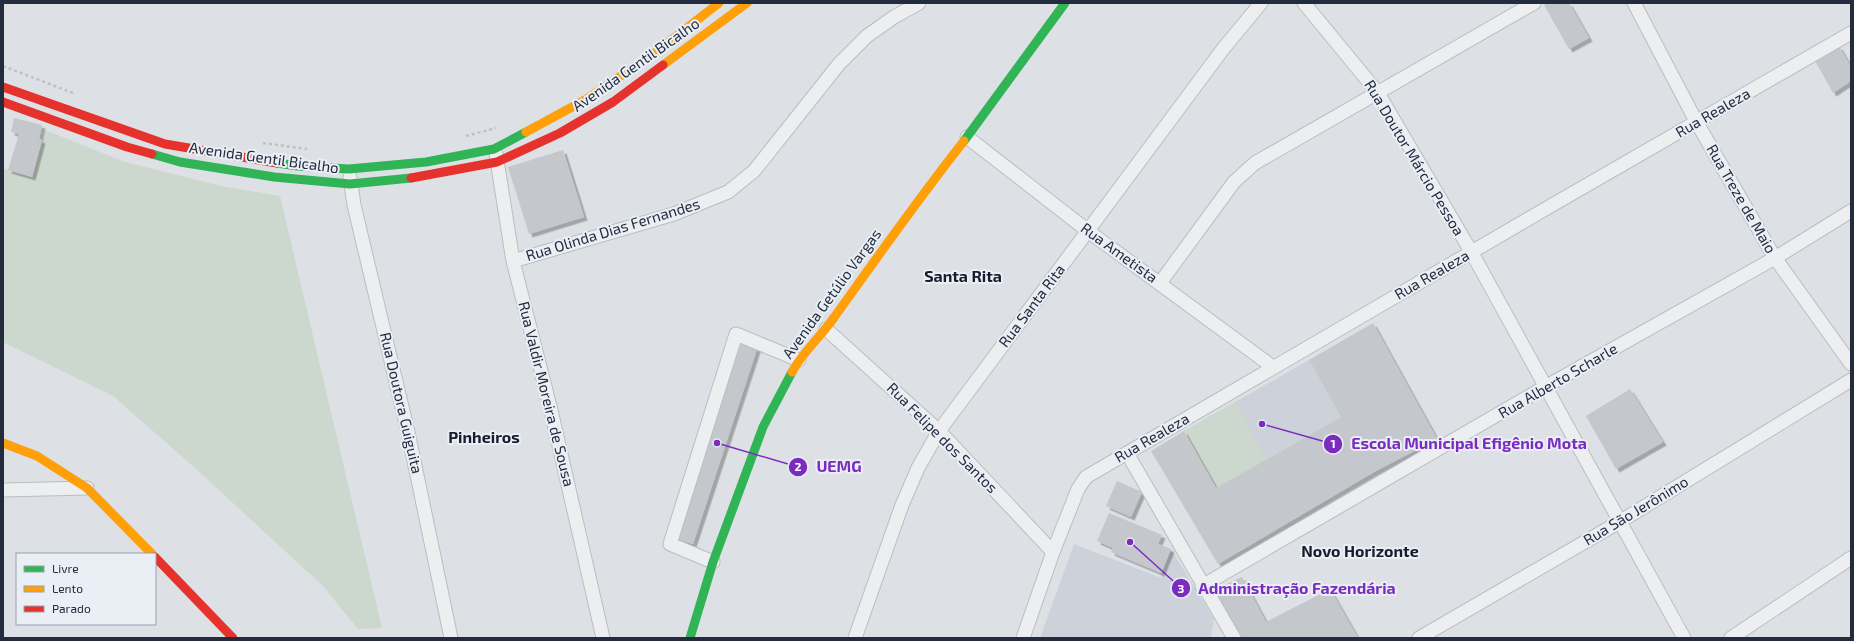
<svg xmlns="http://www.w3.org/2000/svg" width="1854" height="641" font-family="'Exo 2',sans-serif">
<defs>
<filter id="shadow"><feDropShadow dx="3.5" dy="3.5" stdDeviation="0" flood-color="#0004"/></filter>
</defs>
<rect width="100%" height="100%" fill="#dde0e4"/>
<path fill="#cdd1da" d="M1309 360 1341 417 1216 488 1184 431Z
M1074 544 1161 578 1171 549 1214 619 1211 638H1040Z"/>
<path fill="#ccd8cd" d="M45 130 125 162 221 186 280 196 382 628 358 629 323 586 195 468 113 396 3 342V168L32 177Z
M1236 402 1266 460 1216 488 1184 431Z"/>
<path fill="#c4c7cc" filter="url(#shadow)" d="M1547 3H1569L1589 38 1569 49 1544 5Z
M1839 46 1851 67V81L1833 93 1814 59Z
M14 118 42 125 39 139 42 140 32 177 8 170 19 134 11 132Z
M563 150 584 217 529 234 508 167Z
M1373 323 1437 439 1374 472 1218 564 1151 451 1184 431 1216 488 1341 417 1309 360Z
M742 341 758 346 693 544 676 539Z
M1630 389 1663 442 1616 469 1586 416Z
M1117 481 1142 492 1131 517 1106 506Z
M1109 513 1162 535 1158 544 1171 549 1161 573 1111 552 1113 548 1097 541Z
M1242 577 1266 622 1330 589 1358 638H1236L1213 590Z"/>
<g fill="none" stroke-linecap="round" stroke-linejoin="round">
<g stroke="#babdc1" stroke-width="15">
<path id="street" d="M1304 3 1378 93 1472 253 1684 638
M1634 3 1697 123 1775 258 1851 364
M967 137 1088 231 1273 367
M496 154 513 261 550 406 603 638
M350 177 354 205 408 432 451 638
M513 261 674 214 728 192 754 171 839 64 867 36 894 17 919 3
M1160 283 1234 182 1255 163 1534 3
M826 329 939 431 1053 552
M1127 453 1234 638
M3 490 87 488
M713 562 670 544 736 334 799 360
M1202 586 1545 387 1775 258 1851 211
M855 638 902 505 918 468 939 431 1223 49 1261 3
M1023 638 1053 552 1078 489 1086 477 1547 208 1851 33
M1419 638 1621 521 1851 380
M1731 638 1851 558"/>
</g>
<path stroke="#bfc1c7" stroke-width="2.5" stroke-dasharray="3 3" stroke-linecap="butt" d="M3 66 73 93
M466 136 496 128
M263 143 307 149"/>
<use href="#street" stroke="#edeef0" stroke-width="13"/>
<path stroke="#30b455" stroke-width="9" d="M964 141 1065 3
M152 154 180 162 274 177 350 184 411 178
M277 163 298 166 349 169 426 162 494 149 526 132
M690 638 713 562 763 427 792 372"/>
<path stroke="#ff9f0a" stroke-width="9" d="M663 65 747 3
M526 132 585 100 652 55 719 3
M792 372C803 352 820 337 833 319 876 259 918 199 964 141
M3 443 37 456 87 488 152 554"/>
<path stroke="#e5322d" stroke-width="9" d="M3 87 165 144 277 163
M3 102 127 147 152 154
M411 178 497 162 560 133 613 102 663 65
M155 557 233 638"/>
</g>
<g text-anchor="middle" stroke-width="4" stroke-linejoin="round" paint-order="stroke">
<g font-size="15" fill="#232b3e" stroke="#eaeef5">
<text transform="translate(636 65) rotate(-35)" y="5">Avenida Gentil Bicalho</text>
<text transform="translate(1713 113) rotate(-30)" y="5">Rua Realeza</text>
<text transform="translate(264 158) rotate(8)" y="5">Avenida Gentil Bicalho</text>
<text transform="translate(1414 158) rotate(59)" y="5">Rua Doutor Márcio Pessoa</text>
<text transform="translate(1741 199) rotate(60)" y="5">Rua Treze de Maio</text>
<text transform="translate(613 230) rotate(-17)" y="5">Rua Olinda Dias Fernandes</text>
<text transform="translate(1119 253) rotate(36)" y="5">Rua Ametista</text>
<text transform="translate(1432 275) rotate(-30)" y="5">Rua Realeza</text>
<text transform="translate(832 294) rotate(-54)" y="5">Avenida Getúlio Vargas</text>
<text transform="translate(1032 306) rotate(-53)" y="5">Rua Santa Rita</text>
<text transform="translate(1558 381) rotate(-30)" y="5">Rua Alberto Scharle</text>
<text transform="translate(546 394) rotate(76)" y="5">Rua Valdir Moreira de Sousa</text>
<text transform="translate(401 403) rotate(77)" y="5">Rua Doutora Guiguita</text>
<text transform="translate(942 438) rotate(45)" y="5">Rua Felipe dos Santos</text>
<text transform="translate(1152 438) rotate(-30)" y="5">Rua Realeza</text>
<text transform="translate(1636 511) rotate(-31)" y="5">Rua São Jerônimo</text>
</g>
<g font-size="16" font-weight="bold" fill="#161d2e" stroke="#eaeef5">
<text x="963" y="282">Santa Rita</text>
<text x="484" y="443">Pinheiros</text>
<text x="1360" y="557">Novo Horizonte</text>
</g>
</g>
<path fill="none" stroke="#7b2cbf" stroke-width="1.5" d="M1262 424L1333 444M717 443L798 467M1130 542L1181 588"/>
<g fill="#7b2cbf" stroke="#eaeef5" stroke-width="1.5">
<circle cx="1262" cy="424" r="4"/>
<circle cx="717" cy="443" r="4"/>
<circle cx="1130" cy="542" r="4"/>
<circle cx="1333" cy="444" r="10"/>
<circle cx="798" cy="467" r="10"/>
<circle cx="1181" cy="588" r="10"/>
</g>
<g font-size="12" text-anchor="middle" font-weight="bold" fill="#fff">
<text x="1333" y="448">1</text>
<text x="798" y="471">2</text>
<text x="1181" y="593">3</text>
</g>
<g font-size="16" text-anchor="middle" font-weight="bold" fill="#7b2cbf" stroke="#eaeef5" stroke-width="4" stroke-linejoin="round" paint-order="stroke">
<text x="1469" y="449">Escola Municipal Efigênio Mota</text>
<text x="839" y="472">UEMG</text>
<text x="1297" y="594">Administração Fazendária</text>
</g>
<rect width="1854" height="641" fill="none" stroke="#232b3e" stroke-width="8"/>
<rect x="16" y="553" width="140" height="72" fill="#eaeef5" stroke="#9aa0ac"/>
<rect x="24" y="566" width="20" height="6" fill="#30b455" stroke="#9aa0ac"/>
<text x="52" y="573" font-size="12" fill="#232b3e">Livre</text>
<rect x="24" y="586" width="20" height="6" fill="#ff9f0a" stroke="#9aa0ac"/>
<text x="52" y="593" font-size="12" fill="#232b3e">Lento</text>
<rect x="24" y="606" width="20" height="6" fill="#e5322d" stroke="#9aa0ac"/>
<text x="52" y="613" font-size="12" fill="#232b3e">Parado</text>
</svg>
